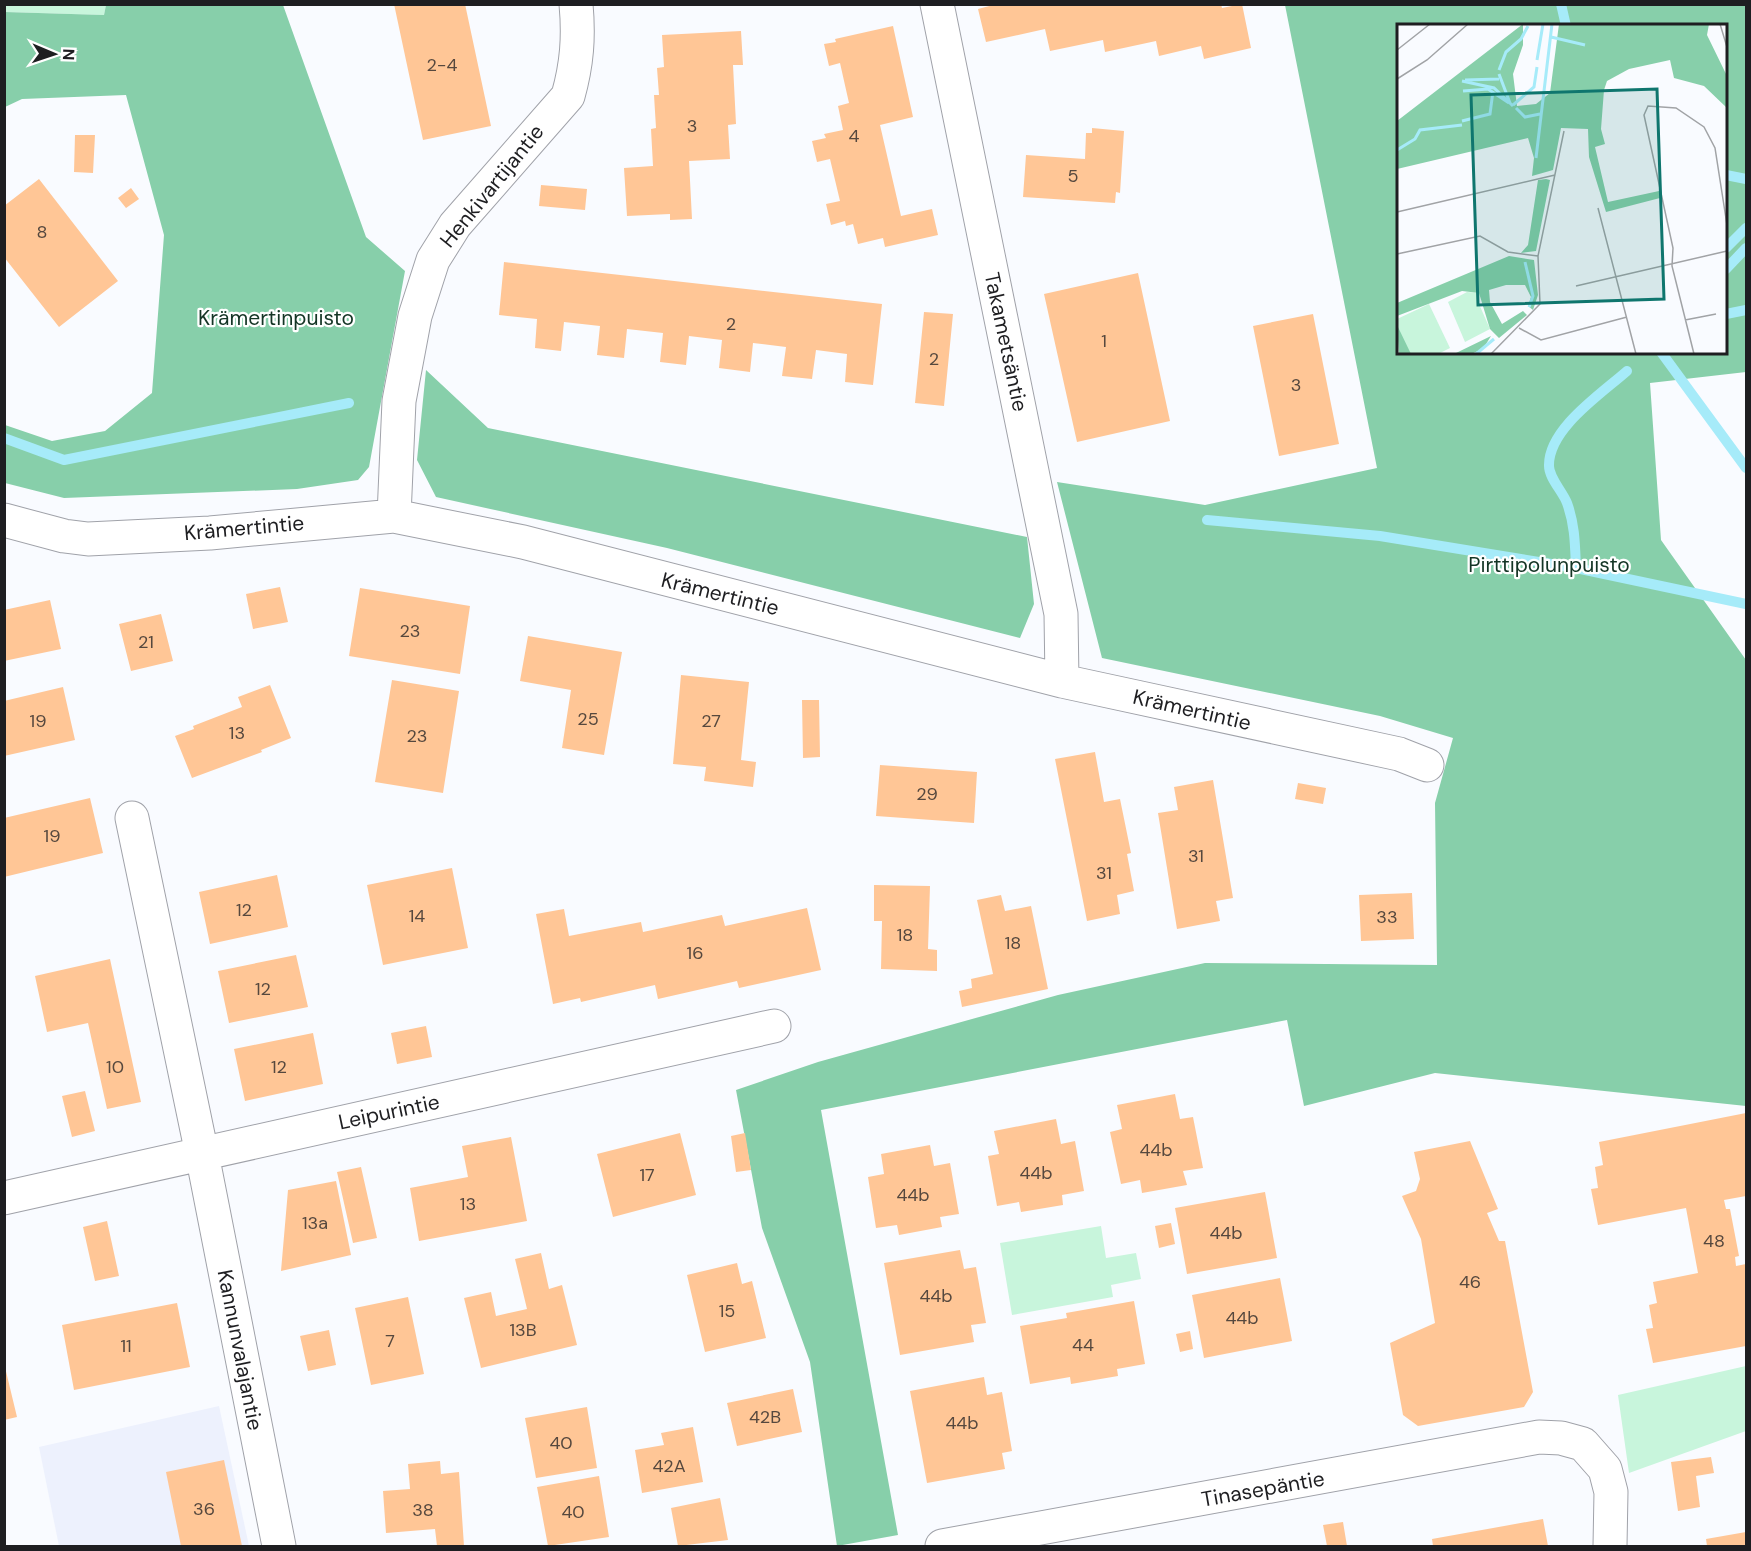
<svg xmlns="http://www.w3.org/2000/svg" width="1751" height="1551" font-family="'DM Sans',sans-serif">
<rect width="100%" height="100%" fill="#f9fbff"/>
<path fill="#edf1fd" d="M219 1406 249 1546H59L39 1447Z"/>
<path fill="#c8f5dc" d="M5 5H106L104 15 5 12Z
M1101 1226 1106 1258 1136 1253 1141 1279 1111 1285 1113 1297 1012 1315 1000 1243Z
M1746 1366V1431L1629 1473 1618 1395Z"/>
<path fill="#87cfaa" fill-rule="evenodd" d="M106 5H283L366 237 405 271 369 467 358 480 297 489 64 498 5 483V425L52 441 105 431 152 393 164 235 126 95 22 99 5 107V12L104 15Z
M1285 5H1746V372L1650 383 1661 540 1746 660V1106L1435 1073 1304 1106 1287 1020 821 1110 898 1535 837 1546 810 1362 762 1228 736 1090 818 1062 1058 995 1205 963 1437 965 1435 803 1453 738 1380 716 1102 658 1057 482 1205 505 1377 468ZM1398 26H1726V352H1398Z
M426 370 488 428 1027 537 1034 604 1020 638 667 548 436 497 417 460Z"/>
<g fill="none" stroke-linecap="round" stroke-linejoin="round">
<path stroke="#a6ebf9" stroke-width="10" d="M1561 4 1566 26
M1726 175 1746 179
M1726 248 1746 228
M1726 269 1746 248
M1726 314 1746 310
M1661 352 1746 468
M4 438 64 460 349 403
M1207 520 1380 536 1576 568 1746 604
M1576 568C1575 545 1575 525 1567 503 1563 492 1549 478 1549 466 1548 429 1601 394 1627 371"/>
</g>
<path fill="#ffc696" d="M394 4H465L491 126 423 140Z
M997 4H1221L1222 8 1242 4 1251 48 1204 59 1201 46 1159 56 1156 41 1105 52 1103 40 1050 51 1045 29 986 42 978 9Z
M893 26 913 117 880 125 901 216 932 209 938 235 885 247 883 238 858 244 853 224 846 226 845 221 831 225 826 204 840 201 830 159 817 162 812 141 826 138 824 134 843 130 838 106 849 103 840 63 829 66 824 44 836 42 835 39Z
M741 31 743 65H733L736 124 728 125 730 159 689 161 692 219 670 220V214L627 216 624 168 653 166 651 129 656 128 654 95H659L657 68 664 67 662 35Z
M1092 128 1124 131 1120 193 1116 192 1115 203 1023 197 1026 155 1085 159 1086 133H1092Z
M75 135H95L93 173 74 172Z
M39 179 118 281 59 327 4 257V206Z
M541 185 587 189 585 210 539 206Z
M131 188 139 199 126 208 118 198Z
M504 262 882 304 873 385 845 382 847 354 816 350 812 379 782 376 786 347 753 343 750 372 719 368 722 340 689 336 686 365 660 362 663 333 627 329 624 358 597 355 600 326 564 322 561 351 535 348 537 319 499 315Z
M1138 273 1170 421 1077 442 1044 294Z
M924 312 953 314 944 406 915 403Z
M1313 314 1339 444 1279 456 1253 326Z
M280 587 288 622 253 629 246 594Z
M360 588 470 606 460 674 349 656Z
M50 600 61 649 4 661V610Z
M161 614 173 661 131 671 119 624Z
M528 636 622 652 604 755 562 748 571 690 520 681Z
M681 675 749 682 741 760 756 762 753 787 704 781 706 767 673 764Z
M392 680 459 691 443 793 375 782Z
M270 685 291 738 261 750 262 752 192 778 175 736 194 729 193 726 242 707 238 697Z
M63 687 75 740 4 756V701Z
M802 700H819L820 757 803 758Z
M1095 752 1104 802 1120 799 1131 853 1127 854 1134 891 1117 895 1120 914 1087 921 1055 759Z
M880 765 977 772 974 823 876 816Z
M1213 780 1233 898 1216 901 1220 921 1177 929 1158 813 1178 810 1174 787Z
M1298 783 1326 788 1323 804 1295 799Z
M90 798 103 853 4 877V818Z
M452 868 468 948 383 965 367 885Z
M277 875 288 927 210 944 199 892Z
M874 885 930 886 928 949 937 950V971L881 969 882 921H874Z
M1412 893 1414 939 1361 941 1359 895Z
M1001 895 1005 911 1031 906 1048 989 962 1007 959 991 972 988 971 979 993 974 977 900Z
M807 908 821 970 739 988 737 981 658 999 655 985 581 1002 580 998 553 1004 536 914 564 909 569 936 641 922 643 932 722 915 725 926Z
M296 955 308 1007 229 1023 218 971Z
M110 959 141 1102 107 1109 88 1023 47 1032 35 976Z
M426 1026 432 1057 397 1064 391 1033Z
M313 1033 323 1084 245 1101 234 1049Z
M85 1091 95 1131 72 1137 62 1096Z
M1175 1094 1180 1119 1193 1117 1203 1168 1183 1171 1187 1185 1142 1193 1140 1180 1121 1184 1110 1132 1122 1129 1117 1105Z
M1746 1113V1196L1724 1200 1726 1209H1730L1739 1256 1735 1257 1736 1266 1746 1264V1346L1653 1363 1646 1329 1653 1328 1649 1305 1657 1303 1653 1282 1698 1273 1686 1208 1598 1225 1591 1189 1598 1188 1595 1167 1603 1165 1599 1142Z
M1056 1119 1061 1144 1075 1141 1084 1191 1062 1195 1063 1205 1021 1212 1019 1202 997 1206 988 1156 999 1154 994 1131Z
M680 1133 696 1195 613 1217 597 1154Z
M745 1133 751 1170 736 1172 731 1136Z
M511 1137 527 1221 419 1241 410 1188 468 1177 462 1146Z
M1470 1141 1498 1209 1487 1213 1499 1241H1505L1533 1392 1524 1407 1418 1426 1403 1415 1390 1343 1435 1323 1421 1239 1402 1196 1416 1191 1420 1179 1414 1152Z
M930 1145 934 1166 950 1163 959 1214 940 1217 942 1227 899 1235 897 1225 876 1228 868 1177 884 1174 881 1154Z
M361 1167 377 1238 353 1243 337 1172Z
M336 1181 351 1255 281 1271 288 1190Z
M1265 1192 1277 1258 1187 1274 1175 1208Z
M107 1221 119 1276 95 1281 83 1227Z
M1171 1223 1175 1244 1159 1248 1155 1226Z
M960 1250 964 1269 976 1267 986 1323 971 1325 974 1342 900 1355 884 1263Z
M541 1253 549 1289 562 1285 577 1345 481 1368 464 1298 491 1292 496 1316 527 1309 515 1259Z
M737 1263 742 1284 752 1281 766 1338 705 1352 687 1275Z
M1280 1278 1292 1341 1204 1358 1192 1295Z
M408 1297 424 1374 371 1385 355 1308Z
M1134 1301 1145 1364 1117 1369 1118 1376 1071 1384 1070 1377 1030 1384 1020 1326 1067 1318 1066 1313Z
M177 1303 190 1367 74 1390 62 1325Z
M329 1330 336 1365 308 1371 300 1336Z
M1190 1331 1193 1349 1180 1352 1176 1334Z
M4 1363 17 1417 4 1420Z
M984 1377 987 1395 1002 1392 1012 1451 1002 1453 1005 1469 927 1483 910 1391Z
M793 1389 802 1432 737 1446 727 1403Z
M587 1407 597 1468 536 1478 525 1418Z
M693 1427 703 1482 642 1493 635 1450 664 1445 661 1433Z
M1711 1457 1714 1473 1696 1476 1700 1507 1678 1511 1671 1462Z
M224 1460 242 1546H181L166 1472Z
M440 1461 441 1474 459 1472 464 1546H437L435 1529 386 1533 383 1491 410 1489 408 1464Z
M599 1476 609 1537 548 1546 537 1487Z
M720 1498 728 1540 678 1546 671 1508Z
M1543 1519 1548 1546H1433L1432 1539Z
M1343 1522 1347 1546H1327L1323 1525Z
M1746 1532V1546H1707L1706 1539Z"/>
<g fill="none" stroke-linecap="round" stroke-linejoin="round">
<g stroke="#a0a2a9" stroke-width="35">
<path id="minor" d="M937 4 1061 614 1062 681
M394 516 399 401 415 316 433 260 455 225 568 96C577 64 579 37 576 4
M4 520 64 536 88 539 210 533 394 516 523 542 1062 681 1399 754 1427 765
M132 818 202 1154 279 1546
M4 1198 774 1026
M942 1546 1539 1437 1561 1438 1583 1444 1605 1469 1611 1492 1610 1546"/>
</g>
<use href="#minor" stroke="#fff" stroke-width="33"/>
</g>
<g text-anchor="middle" stroke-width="4.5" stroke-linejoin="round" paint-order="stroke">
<g font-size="18" fill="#56483e">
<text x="442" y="71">2-4</text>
<text x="692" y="132">3</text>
<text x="854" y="142">4</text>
<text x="1073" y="182">5</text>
<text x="42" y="238">8</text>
<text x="731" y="330">2</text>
<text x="1104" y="347">1</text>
<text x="934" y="365">2</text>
<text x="1296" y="391">3</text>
<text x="410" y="637">23</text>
<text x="146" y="648">21</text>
<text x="588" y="725">25</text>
<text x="38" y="727">19</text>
<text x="711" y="727">27</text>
<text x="237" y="739">13</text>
<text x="417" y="742">23</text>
<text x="927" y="800">29</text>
<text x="52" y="842">19</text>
<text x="1196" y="862">31</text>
<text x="1104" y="879">31</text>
<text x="244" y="916">12</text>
<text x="417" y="922">14</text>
<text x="1387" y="923">33</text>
<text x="905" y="941">18</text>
<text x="1013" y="949">18</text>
<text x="695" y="959">16</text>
<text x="263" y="995">12</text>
<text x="115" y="1073">10</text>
<text x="279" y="1073">12</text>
<text x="1156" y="1156">44b</text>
<text x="1036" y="1179">44b</text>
<text x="647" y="1181">17</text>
<text x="913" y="1201">44b</text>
<text x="468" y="1210">13</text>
<text x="315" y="1229">13a</text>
<text x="1226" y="1239">44b</text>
<text x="1714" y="1247">48</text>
<text x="1470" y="1288">46</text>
<text x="936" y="1302">44b</text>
<text x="727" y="1317">15</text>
<text x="1242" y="1324">44b</text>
<text x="523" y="1336">13B</text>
<text x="390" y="1347">7</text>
<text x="1083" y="1351">44</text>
<text x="126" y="1352">11</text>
<text x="765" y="1423">42B</text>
<text x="962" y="1429">44b</text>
<text x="561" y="1449">40</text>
<text x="669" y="1472">42A</text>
<text x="204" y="1515">36</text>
<text x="423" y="1516">38</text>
<text x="573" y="1518">40</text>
</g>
<g font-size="21" fill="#1e1e21" stroke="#fff">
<text transform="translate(492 186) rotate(-51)" y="7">Henkivartijantie</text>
<text transform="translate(1006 342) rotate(78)" y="7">Takametsäntie</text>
<text transform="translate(244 528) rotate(-5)" y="7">Krämertintie</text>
<text transform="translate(720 594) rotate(14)" y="7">Krämertintie</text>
<text transform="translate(1192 710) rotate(13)" y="7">Krämertintie</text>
<text transform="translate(389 1112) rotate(-12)" y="7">Leipurintie</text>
<text transform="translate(240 1350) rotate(79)" y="7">Kannunvalajantie</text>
<text transform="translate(1263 1489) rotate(-10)" y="7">Tinasepäntie</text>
</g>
<g font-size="21" fill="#143525" stroke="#fff">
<text x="276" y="325">Krämertinpuisto</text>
<text x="1549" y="572">Pirttipolunpuisto</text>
</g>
</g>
<g transform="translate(1397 24)">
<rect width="330" height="330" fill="#f9fbff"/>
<path d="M70 268 83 269 82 280 93 305 68 318 51 278ZM32 280 53 324 41 330H2L0 295Z" fill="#c8f5dc"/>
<path d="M126 0V21L116 50 120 82 139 80 153 69 162 0H312L310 11 330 52V84L307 62 277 54 273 36 232 45 210 57 207 66 204 105 208 120 198 123 211 178 262 167 263 174 209 188 192 133 191 105 164 104 156 146 135 152 137 134 131 114 0 145V97ZM149 155 153 156 139 227 124 229 131 221 141 156ZM112 232 137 236 141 271 136 286 131 282 134 273 128 261H109L92 266 93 278 105 300 126 287 130 291 102 314 93 305 82 269 65 267 0 292V279ZM0 301 14 330H2ZM94 312 86 325 74 330 59 329Z" fill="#87cfaa"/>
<path fill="none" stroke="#a6ebf9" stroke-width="3" d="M154 13 188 21M140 36 146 0M102 46 109 28 124 15 131 2M102 50 113 79M68 56 102 55M65 57 97 64 116 82M66 67 91 65 112 79M116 81 137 63 140 43M119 84 128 93 143 90M65 97 93 90 96 67M0 126 18 115 23 106 65 101M139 134 155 0M128 238 136 272 132 283M79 330 97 315"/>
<path fill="none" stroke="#a1a3a6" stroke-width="1.5" d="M323 0 330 23M0 26 33 0M0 55 30 36 71 0M201 184 239 330M0 188 158 151M0 230 83 212 111 228 141 232M179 262 330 227M288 296 319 290M122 304 144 316 230 293M94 330 143 280 141 232 167 107M297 330 275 242 276 224 247 91 251 82 279 84 307 103 318 124 330 201"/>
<path fill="#0f766e" fill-opacity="0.15" stroke="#0f766e" stroke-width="3" d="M260 65 267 275 81 281 74 71Z"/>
<rect width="330" height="330" fill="none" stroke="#1e1e21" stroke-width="3"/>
</g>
<rect width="1751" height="1551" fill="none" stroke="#1e1e21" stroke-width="12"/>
<g transform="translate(54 54) rotate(92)" stroke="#ffffff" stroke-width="4.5" paint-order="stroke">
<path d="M0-4.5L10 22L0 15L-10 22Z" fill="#1e1e21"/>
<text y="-9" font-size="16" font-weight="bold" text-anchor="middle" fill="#1e1e21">N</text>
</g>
</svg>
